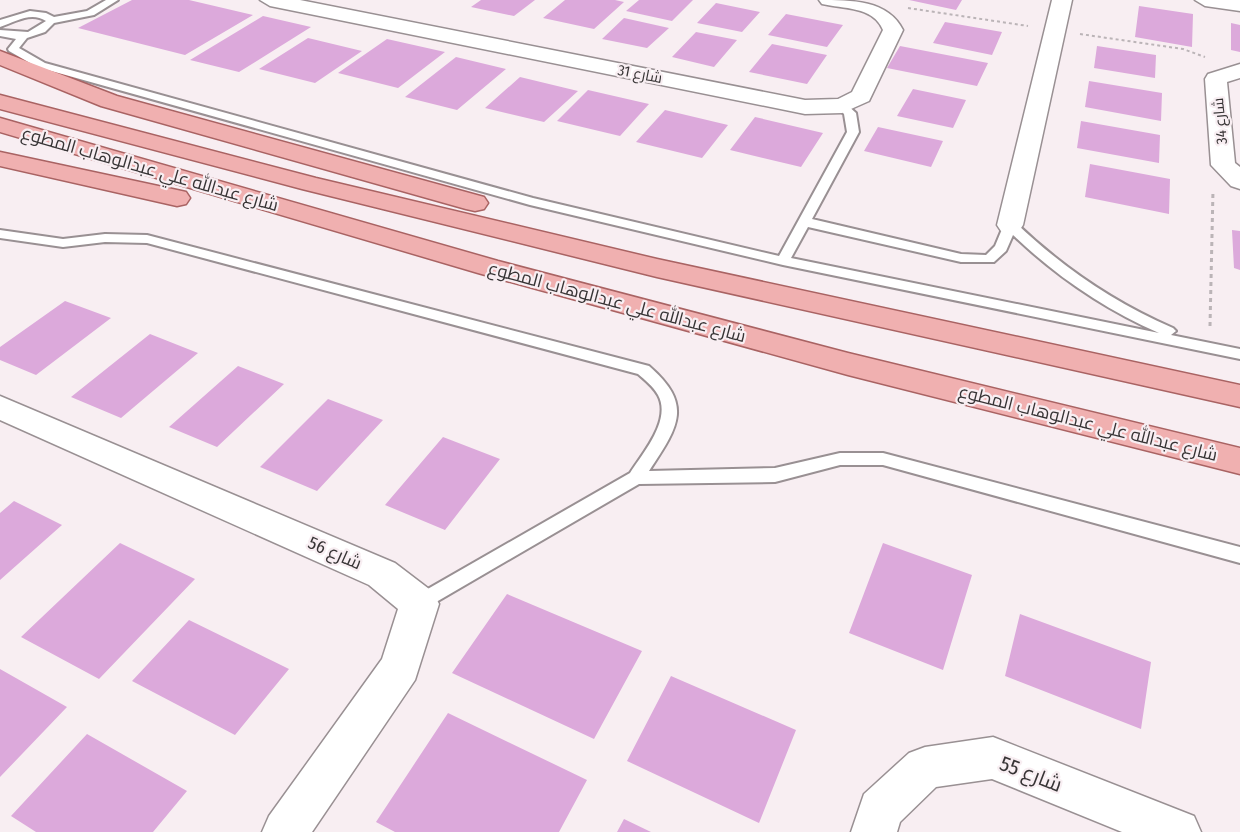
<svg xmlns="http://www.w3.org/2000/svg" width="1240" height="832" font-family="'Fira Sans Condensed',Cairo,sans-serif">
<rect width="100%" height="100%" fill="#f8eef2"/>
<path fill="#dca9db" d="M132 0H189L253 15 185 55 78 28Z
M481 0H535L514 16 471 7Z
M565 0H615L624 2 594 29 543 18Z
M639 0H693L672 21 626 11Z
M909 0H962L956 10Z
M716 3 760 12 742 32 697 23Z
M1139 6 1193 14 1192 47 1135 37Z
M786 14 843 25 827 47 768 35Z
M263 16 311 27 239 72 190 60Z
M624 18 669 28 647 48 602 39Z
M945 22 1002 32 992 55 933 43Z
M1231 23 1240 25V52L1231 50Z
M696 32 737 40 714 67 672 57Z
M308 38 362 51 315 83 259 69Z
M387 39 445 52 398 88 338 73Z
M772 44 827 55 807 84 749 72Z
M900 46 988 63 977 86 887 68Z
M1097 46 1156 55 1155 78 1094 68Z
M456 57 506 69 457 110 405 97Z
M520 77 578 91 544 122 485 108Z
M1089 81 1162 93 1161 121 1085 107Z
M913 89 966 100 953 128 897 116Z
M588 90 649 104 620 136 557 121Z
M665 110 728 125 702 158 636 142Z
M755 117 823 133 801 167 730 150Z
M1081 121 1160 135 1159 163 1077 148Z
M878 127 943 141 931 167 864 151Z
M1090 164 1170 179 1169 214 1085 197Z
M1232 230 1240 231V270L1234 268Z
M65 301 111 318 36 375 0 360V347Z
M150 334 198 353 121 418 71 397Z
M238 366 284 384 217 447 169 427Z
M328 399 383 420 317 491 260 467Z
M443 437 500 459 445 530 385 505Z
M14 501 62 525 0 580V513Z
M120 543 195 579 99 679 21 637Z
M883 543 972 575 943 670 849 633Z
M507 594 642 651 594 739 452 673Z
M1020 614 1151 662 1141 729 1005 676Z
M189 620 289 669 235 735 132 681Z
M0 669 67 707 0 777Z
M671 676 796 730 759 823 627 761Z
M448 713 587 780 559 832H395L376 822Z
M87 734 187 791 153 832H36L11 816Z
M624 819 651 832H617Z"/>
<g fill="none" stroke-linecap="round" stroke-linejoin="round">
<g stroke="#999093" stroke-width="4">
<path id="service" d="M106 0H118L94 15 54 23 45 32 27 38 19 48 45 63 533 198 779 256 847 132 844 114 836 106 846 104 856 113 859 132 812 219 961 254 986 255 995 246 1005 222H1015C1062 267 1113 302 1173 328L1176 331 1171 335 1240 349V359L783 265 530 205 37 67 9 51 8 49 16 39 0 36V30L28 32 46 21C31 11 15 22 0 27V20L30 11 46 13 54 17 87 11ZM808 227 961 262H994L1006 251 1013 235C1056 276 1104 309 1159 333L791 258Z
M0 230 63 239 105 234 147 235 649 366C694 405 678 427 649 471L775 468 840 453H883L1240 547V563L883 465H840L775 482 639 484 419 612 412 610 409 604 412 598 630 473C642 454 672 420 658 395 653 386 645 380 638 374L147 243 105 242 63 247 0 238Z"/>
</g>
<g stroke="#999093" stroke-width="3">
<path id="minor" d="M260 0H300L805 100 838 99 852 92 883 30C873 6 843 9 822 4L819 0C852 0 888 0 903 30L869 101 842 113 805 114 270 6Z
M1052 0H1072L1023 225 1019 231 1010 233 1001 231 997 225Z
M1195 0H1240V11L1205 6Z
M1240 64V78L1227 82 1235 163 1240 167V189L1231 186 1211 165 1205 79 1208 74Z
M0 396 395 563 433 592 439 604 415 680 312 832H262L269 816 382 659 398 609 369 585 0 420Z
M993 737 1194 816 1201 832H1122L992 779 936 787 900 822 897 832H851L864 794 909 753 925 747Z"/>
</g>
<g stroke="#a96363" stroke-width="3">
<path id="primary" d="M0 51 117 96 484 197 488 203 484 209 475 211 466 209 101 106 0 65Z
M0 95 316 178 657 259 1240 385V407L657 277 302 189 0 109Z
M0 118 498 261 848 353 1240 448V474L848 375 478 273 0 132Z
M0 152 177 190 186 192 190 198 186 204 177 206 0 166Z"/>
</g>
<path stroke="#bbb4b7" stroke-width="2" stroke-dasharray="3 3" stroke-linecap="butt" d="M908 8 1028 26
M1080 34 1183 49 1205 57"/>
<path stroke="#bbb4b7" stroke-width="3" stroke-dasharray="4 4" stroke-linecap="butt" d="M1210 326 1213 190"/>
<use href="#service" fill="#fff" fill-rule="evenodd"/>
<use href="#minor" fill="#fff" fill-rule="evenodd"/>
<use href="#primary" fill="#f0b0b0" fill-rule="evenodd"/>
</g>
<g text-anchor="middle" stroke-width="4.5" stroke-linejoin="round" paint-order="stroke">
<g font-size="15" fill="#373435" stroke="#f8eef2">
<text transform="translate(640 74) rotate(11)" y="5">شارع 31</text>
<text transform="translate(1220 121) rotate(-95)" y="5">شارع 34</text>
</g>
<g font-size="18" fill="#373435" stroke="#f8eef2">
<text transform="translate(150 169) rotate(16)" y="6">شارع عبدالله علي عبدالوهاب المطوع</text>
<text transform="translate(617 302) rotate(15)" y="6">شارع عبدالله علي عبدالوهاب المطوع</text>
<text transform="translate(1088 423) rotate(14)" y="6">شارع عبدالله علي عبدالوهاب المطوع</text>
<text transform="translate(335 553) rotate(24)" y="6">شارع 56</text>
</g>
<g font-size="21" fill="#373435" stroke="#f8eef2">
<text transform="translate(1031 774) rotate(21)" y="7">شارع 55</text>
</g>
</g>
</svg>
